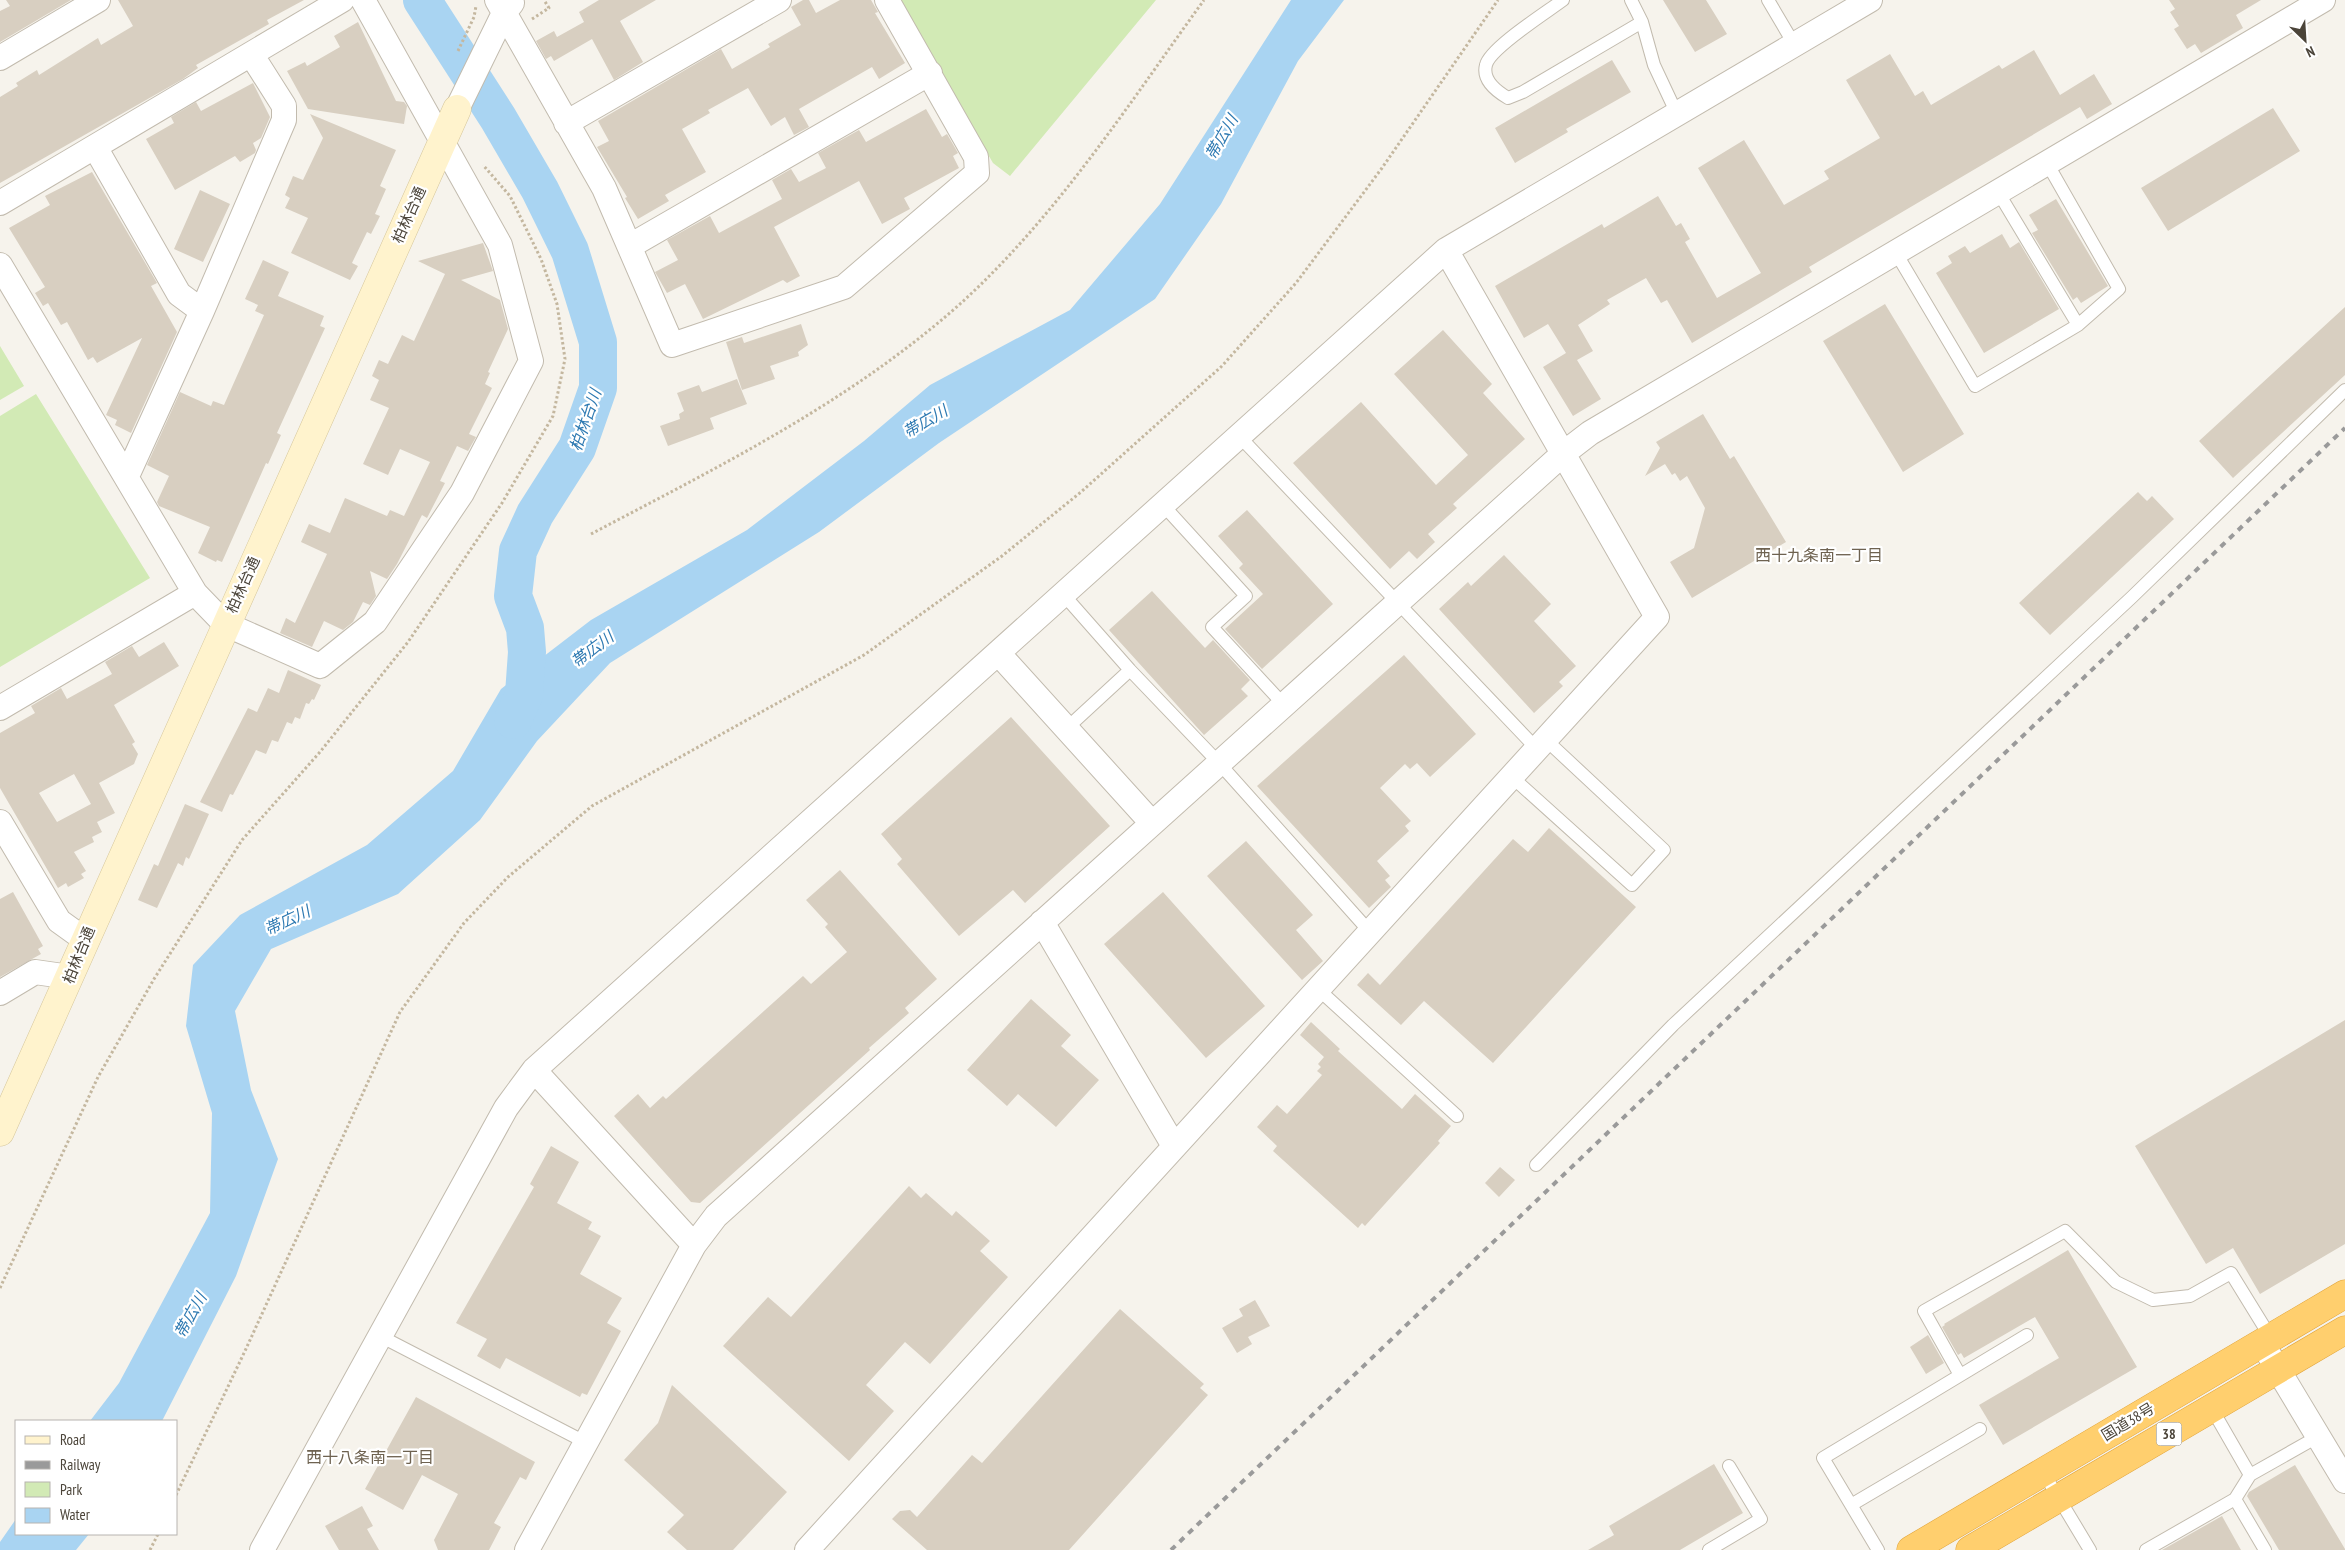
<svg xmlns="http://www.w3.org/2000/svg" width="2345" height="1550" font-family="'PT Sans Narrow','Noto Sans JP',sans-serif">
<rect width="100%" height="100%" fill="#f6f3ec"/>
<path fill="#d2eab5" d="M898 0H1156L1010 176 993 163Z
M0 346 24 386 0 400Z
M36 394 150 578 0 667V416Z"/>
<path fill="#a9d4f2" d="M1291 0H1344L1298 61 1221 204 1155 299 939 443 819 532 610 663 537 741 480 820 398 894 271 949 235 1011 251 1090 278 1159 236 1276 162 1421H90L119 1383 210 1213 212 1113 186 1026 193 965 240 915 367 845 453 771 501 689 591 620 747 530 864 441 930 385 1070 310 1160 204Z
M16 1519V1534H89L76 1550H0V1542Z"/>
<g fill="none" stroke-linecap="round" stroke-linejoin="round">
<path stroke="#a9d4f2" stroke-width="38" d="M422 0 498 118 540 190 570 251 598 342V388L577 448 535 514 518 551 513 596 525 628 527 652 524 694 513 720"/>
</g>
<path fill="#d8cfc1" fill-rule="evenodd" d="M6 0H71L0 42V11L10 6Z
M118 0H304L267 20 269 24 196 65 198 68 183 79 0 183V97L18 86 16 83 37 70 39 75 98 38 101 45 133 26Z
M599 0H656L620 21 643 62 614 80 592 39 554 61 551 56 546 59 536 41 554 31 557 37 584 22 579 12Z
M803 0H809L816 13 840 0H871L878 12 875 13 905 63 879 79 872 67 799 109 809 127 794 135 785 117 771 126 748 88 708 110 710 113 682 129 706 172 665 195 669 201 638 219 625 198 627 197 597 147 609 141 598 121 721 49 732 69 770 47 768 44 801 25 791 7Z
M1663 0H1706L1727 34 1695 52Z
M2169 0H2261L2236 15 2243 28 2201 53 2195 44 2187 49 2174 29 2179 26 2170 12 2175 9Z
M358 22 396 101 404 102 407 106 404 124 308 109 287 71 305 62 307 66 340 47 334 36Z
M2034 50 2060 95 2094 74 2112 104 2087 119 2080 107 1809 267 1812 272 1692 343 1667 300 1661 303 1646 278 1607 300 1610 304 1578 325 1593 351 1577 360 1601 399 1573 416 1543 367 1566 353 1548 324 1524 338 1495 286 1602 224 1604 228 1658 196 1676 226 1681 223 1690 239 1685 242 1717 298 1761 273 1698 168 1744 140 1784 205 1829 179 1824 171 1880 138 1846 80 1890 54 1915 96 1923 91 1931 105 1999 65 2002 69Z
M1612 60 1631 92 1566 129 1568 132 1515 163 1495 128Z
M253 83 270 117 261 138 253 143 256 150 255 153 240 162 235 156 175 190 146 139 174 123 171 117 196 102 201 111Z
M2273 108 2300 151 2168 231 2141 188Z
M926 109 942 137 947 134 958 153 953 156 959 168 904 198 910 209 882 224 859 181 774 227 800 276 787 283 783 280 703 319 685 284 667 293 655 272 678 260 667 240 710 216 719 233 782 199 772 180 791 169 799 182 826 168 818 153 859 130 866 142Z
M310 114 396 150 380 186 386 189 375 214 380 216 371 234 367 232 352 263 358 266 350 280 291 253 308 218 285 208 290 198 285 195 293 176 303 180 323 138Z
M92 172 157 283 151 286 177 332 131 433 115 425 117 420 106 415 142 338 97 363 93 357 88 360 67 322 61 325 48 303 43 306 35 293 45 287 9 228 50 205 45 196Z
M200 190 230 204 203 262 174 249Z
M2056 199 2108 286 2081 303 2077 297 2073 300 2032 233 2038 230 2029 215Z
M2002 234 2010 248 2019 242 2059 309 1984 353 1936 273 1952 263 1948 256 1965 246 1970 253Z
M483 243 493 271 461 280 500 300 508 329 488 372 490 373 485 384 492 388 469 434 476 437 468 451 457 446 440 481 445 483 427 518 422 515 397 564 387 579 370 571 376 596 370 605 363 602 353 622 343 630 324 621 312 647 280 633 286 618 295 623 327 554 301 542 309 524 330 533 345 498 387 516 390 510 404 516 430 462 400 449 388 475 363 464 389 408 370 400 379 380 372 376 379 360 388 364 402 335 414 341 445 274 418 261Z
M263 260 289 272 278 296 324 316 320 326 325 328 277 433 281 435 268 464 266 463 222 562 217 560 216 562 198 553 210 527 159 506 157 502 169 476 147 465 180 392 211 406 213 401 224 405 264 315 255 311 258 305 245 299Z
M1885 304 1964 434 1903 472 1823 341Z
M2345 307V375L2233 478 2199 441Z
M801 324 808 345 798 352 799 356 770 366 775 379 742 390 726 342 742 337 744 343Z
M1443 330 1492 384 1483 393 1525 439 1453 504 1457 508 1428 534 1435 542 1417 559 1409 551 1390 569 1293 463 1361 402 1436 485 1468 455 1394 374Z
M737 379 747 404 710 418 714 429 668 446 660 426 680 419 679 414 684 411 677 393 699 385 702 392Z
M1703 414 1730 459 1734 456 1786 542 1692 598 1670 562 1694 548 1705 508 1687 476 1680 481 1675 473 1672 475 1665 464 1645 476 1660 448 1656 442Z
M2138 492 2147 501 2152 496 2174 519 2050 635 2019 603Z
M1247 510 1333 604 1262 669 1225 629 1263 594 1239 568 1243 564 1218 536Z
M1504 555 1551 604 1534 621 1576 666 1559 682 1563 686 1534 713 1439 609 1468 582 1471 586Z
M1152 591 1205 648 1213 640 1250 680 1241 689 1248 696 1204 735 1109 630Z
M164 642 179 666 114 705 135 742 132 744 138 754 134 764 99 783 115 813 97 822 102 832 92 837 94 842 74 852 86 871 81 874 84 878 68 887 66 883 58 888 0 788V733L35 713 31 706 61 688 67 699 112 674 105 662 132 646 139 657ZM74 774 91 804 57 822 39 793Z
M1404 655 1476 734 1430 777 1417 763 1410 769 1405 764 1380 788 1411 821 1405 826 1409 831 1377 861 1390 876 1385 880 1391 887 1369 908 1257 786Z
M288 670 321 685 314 700 312 699 309 704 306 703 300 719 295 717 292 724 287 722 278 742 272 740 266 754 256 750 233 795 230 794 222 812 200 802 248 708 257 712 268 688 279 693Z
M1011 717 1110 826 1025 903 1013 890 959 936 897 864 902 859 881 834Z
M185 804 209 814 189 859 186 857 183 866 178 863 157 908 138 900 154 864 158 866Z
M1549 828 1636 907 1493 1063 1424 1001 1401 1025 1357 985 1368 973 1380 985 1513 839 1528 852Z
M1246 841 1313 915 1296 930 1323 961 1302 980 1207 876Z
M840 870 937 979 905 1008 909 1013 869 1048 870 1050 700 1203 691 1202 614 1116 638 1094 650 1108 663 1096 666 1099 803 976 811 984 847 952 825 927 828 924 806 900Z
M13 892 43 946 38 949 41 954 0 977V899Z
M1163 892 1265 1006 1206 1058 1104 944Z
M1031 999 1071 1035 1061 1046 1099 1080 1056 1127 1018 1094 1007 1106 967 1070Z
M2345 1020V1244L2260 1294 2233 1248 2206 1264 2135 1146Z
M1311 1022 1340 1049 1338 1051 1402 1109 1415 1094 1451 1126 1438 1141 1440 1143 1365 1226 1362 1223 1358 1228 1273 1151 1277 1146 1257 1127 1277 1105 1287 1114 1322 1075 1317 1071 1321 1067 1318 1064 1324 1057 1300 1035Z
M551 1146 579 1162 557 1203 592 1222 588 1229 601 1236 580 1274 622 1298 607 1323 621 1331 587 1395 582 1393 580 1397 506 1358 500 1369 477 1356 487 1339 456 1323 534 1187 530 1184Z
M1500 1167 1515 1180 1499 1197 1485 1183Z
M909 1186 921 1198 926 1193 952 1216 956 1211 990 1241 980 1251 1008 1277 930 1364 905 1342 866 1385 894 1411 849 1461 723 1346 768 1297 791 1317Z
M2068 1250 2137 1367 2003 1445 1979 1405 2059 1358 2035 1317 1964 1358 1961 1353 1958 1355 1942 1327 1945 1325 1944 1324Z
M1255 1300 1270 1326 1248 1337 1252 1344 1237 1353 1222 1328 1243 1316 1239 1309Z
M1120 1309 1204 1384 1200 1388 1208 1395 1069 1550H927L892 1519 900 1511 910 1510 917 1517 972 1455 982 1463Z
M1928 1335 1944 1363 1926 1374 1910 1347Z
M672 1385 787 1492 733 1550H687L667 1532 684 1515 624 1460 658 1423Z
M416 1397 535 1462 526 1480 520 1477 494 1523 501 1527 489 1550H438L434 1540 458 1494 422 1475 403 1510 365 1489Z
M1714 1464 1743 1513 1680 1550H1588L1614 1535 1609 1526Z
M2295 1465 2345 1549V1550H2279L2247 1496 2249 1492Z
M362 1506 373 1526 367 1529 379 1550H339L325 1526Z
M2222 1516 2241 1550H2162Z"/>
<g fill="none" stroke-linecap="round" stroke-linejoin="round">
<g stroke="#c2bbae" stroke-width="14">
<path id="lane" d="M1563 0C1547 12 1490 48 1486 65 1482 80 1496 91 1508 98L1523 92 1642 22 1631 0
M1768 0 1794 44
M1642 22 1654 65 1677 114
M1998 192 2078 325
M1896 253 1975 386 2078 325 2119 289 2047 163
M1239 436 1537 749
M1163 505 1246 596 1212 627 1284 705
M1063 594 1130 670 1219 763 1370 932
M1066 729 1130 670
M1512 777 1632 885 1664 850 1545 739
M1318 989 1457 1116
M1536 1165 1673 1025 2132 597 2345 390
M380 1336 585 1442
M1960 1375 1924 1311 2065 1231 2116 1282 2153 1300 2190 1296 2231 1273 2271 1338
M2212 1409 2250 1475 2319 1436
M2043 1472 2090 1550
M2235 1499 2250 1475
M1851 1505 1980 1429
M1709 1550 1761 1519 1729 1466
M1878 1550 1823 1458 2027 1335
M2146 1550 2235 1499 2265 1550"/>
</g>
<g stroke="#c2bbae" stroke-width="26">
<path id="street" d="M497 0 604 188 672 345 844 287 977 173 976 157 887 0
M0 58 98 0
M457 109 504 13 512 3
M566 123 779 0
M95 147 179 294 202 311
M0 203 342 0
M630 246 930 73
M0 265 195 593 225 624 320 666 375 622 462 493 531 361 500 245 363 0
M127 476 202 311 284 120V106L251 54
M998 653 1152 823
M0 708 195 593
M0 822 59 921 84 939
M1042 922 1174 1146
M0 993 35 972 70 977
M534 1070 694 1245
M2262 1343 2345 1481
M262 1550 506 1108 534 1070 1446 250 1870 0
M527 1550 694 1245 716 1216 1564 453 1590 433 2323 0
M807 1550 1657 617 1446 250"/>
</g>
<g stroke="#d6c79b" stroke-width="29">
<path id="secondary" d="M0 1132 457 109"/>
</g>
<g stroke="#e0a43c" stroke-width="29">
<path id="highway" d="M1911 1550 2345 1294
M1970 1550 2345 1330"/>
</g>
<path stroke="#c4b79f" stroke-width="3" stroke-dasharray="2.5 2.5" stroke-linecap="butt" d="M532 19 549 8 544 0
M458 51 474 17 476 6
M591 534C720 466 850 402 960 304 1057 216 1128 105 1204 0
M0 1288 98 1077 154 979 242 840 320 752 408 642 502 503 553 416 565 359 557 304 541 259 510 196 483 165
M176 1495 245 1351 400 1012 464 923 508 877 592 806 864 655 1002 556 1081 492 1222 366 1296 283 1382 168 1498 0
M150 1550 158 1534"/>
<use href="#lane" stroke="#fff" stroke-width="12"/>
<use href="#street" stroke="#fff" stroke-width="24"/>
<use href="#secondary" stroke="#fff3cd" stroke-width="28"/>
<use href="#highway" stroke="#ffcf6e" stroke-width="28"/>
<path stroke="#9a9a9a" stroke-width="4" stroke-dasharray="6 6" stroke-linecap="butt" d="M1171 1550 2345 428"/>
</g>
<g text-anchor="middle" stroke-width="4.5" stroke-linejoin="round" paint-order="stroke">
<rect fill="#fff" stroke="#817c74" stroke-width="1" x="2156.5" y="1422.5" width="25" height="23" rx="4"/>
<g font-size="14" font-weight="bold" fill="#4b4439">
<text x="2169" y="1439">38</text>
</g>
<g font-size="15" fill="#4b4439" stroke="#fff">
<text transform="translate(409 215) rotate(-66)" y="5">柏林台通</text>
<text transform="translate(243 585) rotate(-66)" y="5">柏林台通</text>
<text transform="translate(79 955) rotate(-68)" y="5">柏林台通</text>
<text transform="translate(2128 1422) rotate(-31)" y="5">国道38号</text>
</g>
<g font-size="16" font-style="italic" fill="#2e7ab2" stroke="#fff">
<text transform="translate(1221 137) rotate(-60)" y="6">帯広川</text>
<text transform="translate(585 420) rotate(-71)" y="6">柏林台川</text>
<text transform="translate(925 421) rotate(-30)" y="6">帯広川</text>
<text transform="translate(592 649) rotate(-37)" y="6">帯広川</text>
<text transform="translate(287 920) rotate(-25)" y="6">帯広川</text>
<text transform="translate(190 1315) rotate(-61)" y="6">帯広川</text>
</g>
<g font-size="16" fill="#6e6250" stroke="#fff">
<text x="1819" y="561">西十九条南一丁目</text>
<text x="370" y="1463">西十八条南一丁目</text>
</g>
</g>
<rect x="15" y="1420" width="162" height="115" fill="#ffffff" stroke="#b7b4b0"/>
<rect x="25" y="1436" width="25" height="8" fill="#fff3cd" stroke="#b7b4b0"/>
<text x="60" y="1445" font-size="15" fill="#4b4439">Road</text>
<rect x="25" y="1461" width="25" height="8" fill="#9a9a9a" stroke="#b7b4b0"/>
<text x="60" y="1470" font-size="15" fill="#4b4439">Railway</text>
<rect x="25" y="1482" width="25" height="15" fill="#d2eab5" stroke="#b7b4b0"/>
<text x="60" y="1495" font-size="15" fill="#4b4439">Park</text>
<rect x="25" y="1508" width="25" height="15" fill="#a9d4f2" stroke="#b7b4b0"/>
<text x="60" y="1520" font-size="15" fill="#4b4439">Water</text>
<g transform="translate(2305 40) rotate(155)" stroke="#ffffff" stroke-width="4" paint-order="stroke">
<path d="M0-4L9 19L0 12L-9 19Z" fill="#4b4439"/>
<text y="-8" font-size="14" font-weight="bold" text-anchor="middle" fill="#4b4439">N</text>
</g>
</svg>
